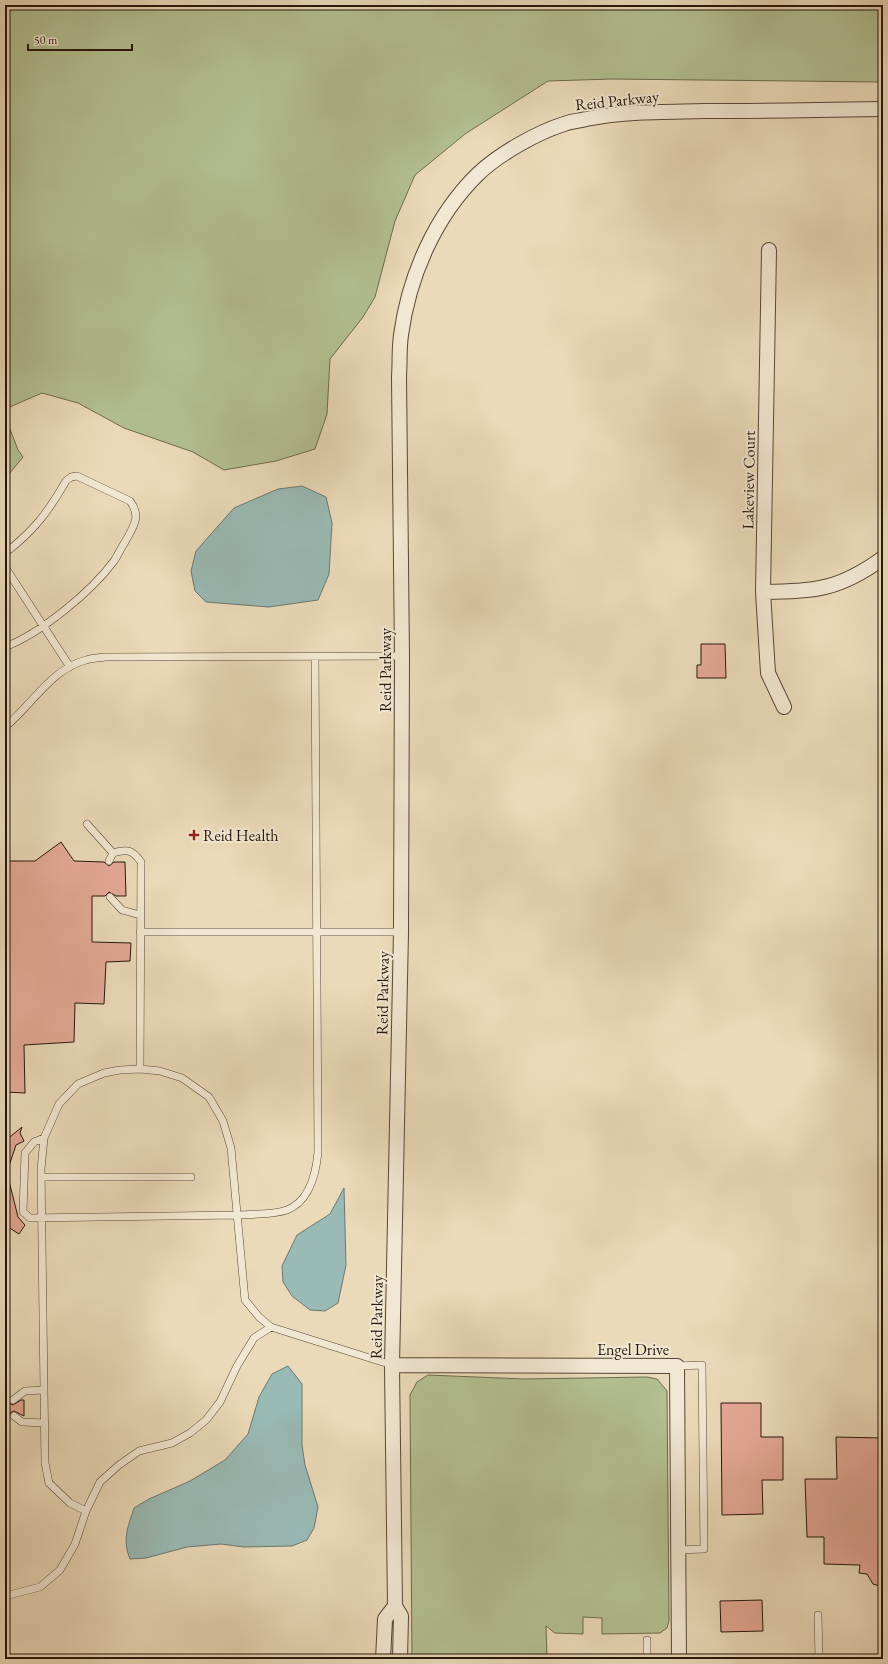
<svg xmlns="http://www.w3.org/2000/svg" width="888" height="1664" font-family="'EB Garamond',serif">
<rect width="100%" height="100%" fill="#ebdab9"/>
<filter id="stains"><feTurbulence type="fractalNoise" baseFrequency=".005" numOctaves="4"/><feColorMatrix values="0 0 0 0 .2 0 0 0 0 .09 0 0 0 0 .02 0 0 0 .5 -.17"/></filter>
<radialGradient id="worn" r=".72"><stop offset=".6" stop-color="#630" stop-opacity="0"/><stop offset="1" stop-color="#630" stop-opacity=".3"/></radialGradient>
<path fill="#b3c092" stroke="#6d6b4e" d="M5 5H883V82L612 79 548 81 465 134 415 175 395 221 375 297 363 317 330 359 327 414 315 449 276 461 224 470 193 452 124 428 78 403 42 393 5 409Z
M5 416 18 450 23 457 5 479Z
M428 1375 524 1379 647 1377 657 1379 667 1391 669 1621 667 1628 660 1633 602 1634V1618L583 1617V1634L555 1633 546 1626 547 1659H412L410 1395 417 1382Z"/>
<path fill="#99bab5" stroke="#6b7871" d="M302 486 326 497 332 523 329 574 318 600 269 607 206 602 195 591 191 571 196 551 234 508 278 489Z
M344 1188 346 1265 338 1303 325 1311 310 1310 292 1296 283 1282 282 1266 297 1235 330 1214Z
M288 1366 302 1384V1445L305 1465 318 1507 314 1528 307 1540 292 1546 244 1547 221 1544 187 1547 146 1558 130 1559C122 1539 128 1527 134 1508L149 1499 190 1481 225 1460 248 1434 259 1397 272 1374Z"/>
<path fill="#e5a996" stroke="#27160b" d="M701 644H725L726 678H697V665H701Z
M61 842 74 861 104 862 109 866 114 862H125L126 896H116L109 892 105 896H92V942L131 943 130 961 106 962 104 1004 75 1003 74 1042 24 1045 25 1093 5 1092V861H35Z
M22 1127 20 1133 24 1141 16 1145 7 1172H5V1141Z
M5 1181H9L18 1217 25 1225 19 1234 8 1227 5 1220Z
M21 1400H24V1416L14 1411 10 1413 9 1416H5V1401H8L9 1403 13 1405Z
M721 1403H761V1437H783V1480H762L763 1514 722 1515Z
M836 1437 883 1438V1587L873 1584 867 1574 859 1573 860 1565 824 1564V1537H807L805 1479H837Z
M762 1600 763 1631 721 1632 720 1601Z"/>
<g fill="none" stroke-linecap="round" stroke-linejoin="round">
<g stroke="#584736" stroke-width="8">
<path id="lane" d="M5 553C34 531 48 512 66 481L71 477 77 476 130 501C142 517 133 527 125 542 121 548 118 555 114 561 91 592 41 633 5 647
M5 567 70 667
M5 727C32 705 51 669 86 660 92 658 99 658 105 657L402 656
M87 824 113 853
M109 861 113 853C127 849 132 849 141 862L140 1069
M110 897 122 910 140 915
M140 932H401
M44 1138 34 1142 25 1153 23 1212 30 1218 237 1215C253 1214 272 1215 287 1210 310 1201 316 1174 318 1152L315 657
M42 1177H191
M677 1366 702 1365 704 1549 679 1550
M13 1400 25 1391 44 1390
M14 1416 22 1422 45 1423
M86 1511 70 1503 49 1483 45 1463 41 1169 44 1138 59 1104 78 1084 104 1073 120 1070 140 1069 160 1071 182 1078 209 1097 223 1121 231 1148 245 1300 259 1317 271 1327 392 1365
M5 1596 40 1587 60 1570 75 1544 86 1511 100 1482 119 1465 139 1451 172 1443 190 1433 206 1420 220 1402 237 1366 254 1338 271 1327
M818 1615 819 1659
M647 1659V1640"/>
</g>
<g stroke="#584736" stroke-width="16">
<path id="street" d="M769 250 763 592 768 673 784 707
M763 592C816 591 839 590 883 558
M392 1365 677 1366 679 1659
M383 1659 385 1619 395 1606
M400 1659 401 1616 395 1606 392 1365 401 932 402 656 399 377C400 363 399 348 401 335 409 276 435 216 478 174 499 154 536 133 564 124 571 121 579 121 586 119 625 111 665 112 705 111 764 111 824 110 883 109"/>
</g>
<use href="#lane" stroke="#f2e7d2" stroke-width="7"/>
<use href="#street" stroke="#f2e7d2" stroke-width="14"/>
</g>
<path fill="#8f2418" stroke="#f2e7d2" stroke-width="1.5" d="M192 829h4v4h4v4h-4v4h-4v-4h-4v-4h4z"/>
<g text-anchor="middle" stroke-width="4" stroke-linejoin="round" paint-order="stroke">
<g font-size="16" fill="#27160b" stroke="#f2e7d2">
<text transform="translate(617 100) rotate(-6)" y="6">Reid Parkway</text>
<text transform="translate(748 480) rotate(-89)" y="6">Lakeview Court</text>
<text transform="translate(385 670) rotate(-90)" y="6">Reid Parkway</text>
<text transform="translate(382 993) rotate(-89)" y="6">Reid Parkway</text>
<text transform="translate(376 1317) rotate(-89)" y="6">Reid Parkway</text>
<text x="633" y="1355">Engel Drive</text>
</g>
<g font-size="16" fill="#27160b" stroke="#f2e7d2" text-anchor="start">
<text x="203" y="841">Reid Health</text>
</g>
</g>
<rect width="888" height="1664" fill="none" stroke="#ebdab9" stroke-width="20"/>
<rect x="6" y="6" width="876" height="1652" fill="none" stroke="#27160b" stroke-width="2"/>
<rect x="10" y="10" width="868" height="1644" fill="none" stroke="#27160b"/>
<path d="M28 44v6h104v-6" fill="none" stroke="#27160b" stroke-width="2"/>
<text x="34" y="44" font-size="12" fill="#27160b" stroke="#f2e7d2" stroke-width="3" paint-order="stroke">50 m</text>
<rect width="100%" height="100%" filter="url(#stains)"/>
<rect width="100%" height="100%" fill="url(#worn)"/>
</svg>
